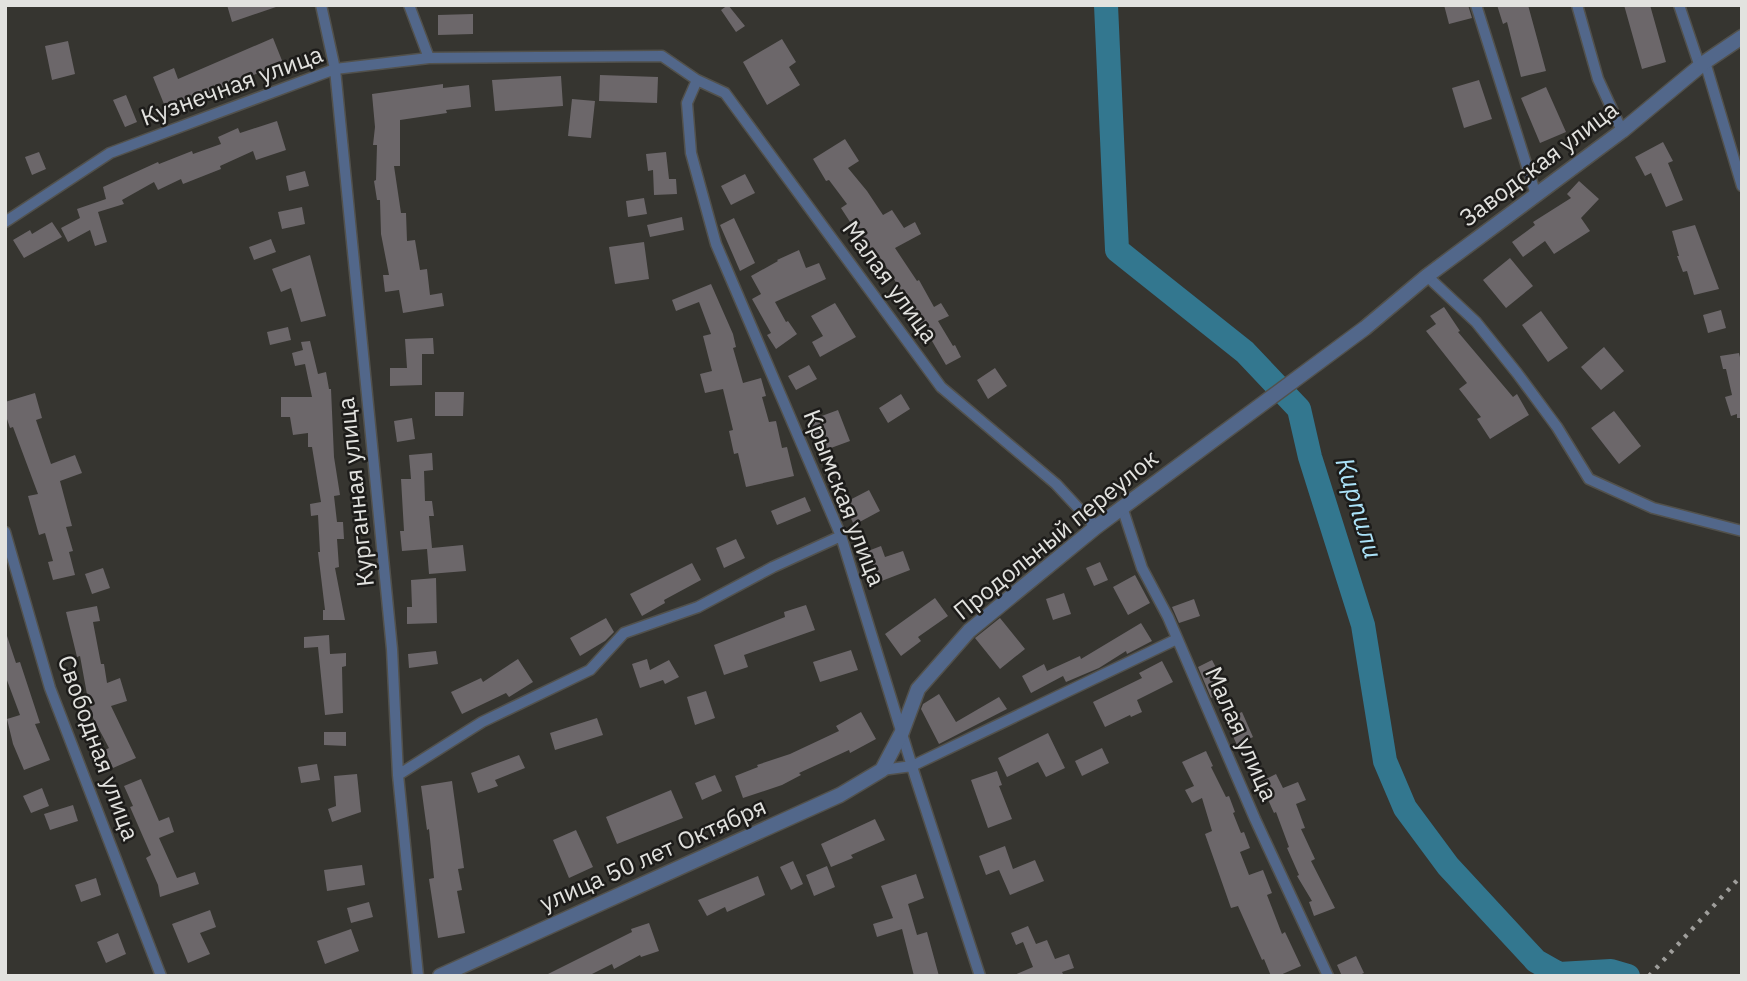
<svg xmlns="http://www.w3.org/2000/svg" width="1747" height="981" font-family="'IBM Plex Sans',sans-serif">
<rect width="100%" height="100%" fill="#363530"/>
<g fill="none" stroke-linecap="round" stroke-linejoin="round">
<path stroke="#33778f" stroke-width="24" d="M1106 5 1117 250 1245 352 1299 409 1310 457 1363 625 1385 761 1405 808 1448 866 1536 961 1559 974 1611 971 1628 976"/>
</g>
<path fill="#6c676a" d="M227 5H276V7L232 22Z
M728 5 745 26 736 32 721 10Z
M1444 5H1468L1472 18 1449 24Z
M1497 5H1528L1546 71 1521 77 1507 22 1503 24Z
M1624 5H1650L1666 62 1642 69Z
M473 14V34L438 35V15Z
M273 38 283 63 251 76 252 80 202 97 201 95 166 109 153 77 174 68 178 79Z
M782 39 796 62 789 67 800 85 767 105 743 62Z
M68 41 75 74 52 80 45 46Z
M600 75 658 77 657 103 599 101Z
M561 76 563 106 495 111 492 80Z
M1479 80 1492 119 1464 128 1452 88Z
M443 84V88L469 85 471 107 446 110 447 113 400 120V166H394L401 213H406L407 241 415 240 420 270 427 269 430 295 442 293 444 306 403 313 399 290 385 292 383 275H389L381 234 380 200H377L374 181 376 180 377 145H373L375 127 372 94Z
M1546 87 1566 132 1540 143 1521 98Z
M126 95 137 122 125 127 113 100Z
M572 99 595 101 591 138 568 136Z
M277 121 286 150 256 160 253 151 220 166 221 169 183 184 181 179 158 190 154 182 122 200 124 204 98 212 107 242 95 246 90 230 68 242 61 228 80 218 77 209 106 199 103 187 158 162 159 164 192 151 193 154 221 144 218 137 238 128 240 133Z
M845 139 859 161 848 168 867 191 883 215 892 210 904 228 915 222 921 234 895 248 917 281 919 280 934 307 941 303 949 316 938 321 953 346 955 345 961 357 946 365 925 329 920 332 899 291 901 290 879 256 875 258 866 241 865 242 854 224 852 225 841 208 847 204 829 180 826 181 813 159Z
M1663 142 1673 161 1668 163 1683 200 1666 207 1651 173 1645 176 1635 157Z
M39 152 46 169 32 175 25 157Z
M666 152 669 179H676L677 194 654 195 653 170 648 171 646 154Z
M305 171 309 186 289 191 286 176Z
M745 174 755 193 731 205 721 186Z
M1579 181 1599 199 1581 218 1590 231 1554 254 1545 241 1523 257 1512 242 1535 225 1533 222 1571 198 1567 194Z
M644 198 647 214 628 217 626 201Z
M302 207 305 224 282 229 278 212Z
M682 217 684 230 650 237 647 225Z
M734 218 755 263 740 271 720 225Z
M52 222 62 237 24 258 13 240 30 230 32 234Z
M1695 225 1719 289 1694 295 1687 271 1683 272 1677 256H1679L1672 231Z
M271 239 276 252 254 260 249 247Z
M644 242 649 279 615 284 609 247Z
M799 250 806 268 819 263 826 279 775 302 786 322 788 321 797 334 776 349 767 335 771 333 752 299 761 294 751 276 778 261 777 260Z
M310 255 326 316 301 322 291 288 281 292 272 269Z
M1510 258 1533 286 1506 308 1483 280Z
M711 284 733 334 736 347 733 348 743 383 761 378 766 396 762 397 769 422 776 421 782 448 787 447 794 476 746 487 738 453 734 454 729 431 733 430 723 389 705 393 700 374 712 371 703 336 711 334 699 302 676 311 672 300Z
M835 303 856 337 820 357 812 342 823 336 811 316Z
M1444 307 1460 331 1458 332 1513 397 1517 394 1529 415 1490 439 1477 419 1481 417 1459 389 1467 383 1426 331 1436 324 1430 316Z
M1721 310 1726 328 1708 333 1703 315Z
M1541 311 1568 348 1548 362 1522 325Z
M288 327 291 340 270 345 267 332Z
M433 338 434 354H422V385L390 386V368H407L405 339Z
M310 341 318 374 326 372 329 389H331L334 457 340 495 334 496 337 522H343L344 539H337L339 567 335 568 345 620H323V610H325L318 552H320L318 515 311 516 310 504 321 502 312 447H308V433L293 435 290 417H281V397H312L305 364 295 366 292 353 303 350 301 342Z
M1604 347 1624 371 1601 390 1581 367Z
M1739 353 1742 366V418H1737V414L1731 416 1725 397 1732 395 1726 369H1723L1720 356Z
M809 365 817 379 796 390 788 376Z
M995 368 1007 386 988 399 977 380Z
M435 392H464L463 416H435Z
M35 393 42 418 36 420 51 464 75 455 82 473 60 481 72 526 66 527 73 551 69 552 75 575 53 580 48 562 53 561 45 533 39 535 28 496 38 494 13 427 10 428 5 413V402Z
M901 394 910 409 888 423 879 408Z
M838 410 850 441 820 452 808 421Z
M1614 411 1641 446 1619 464 1591 428Z
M412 418 415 439 397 442 394 421Z
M432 453 433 470 424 471 425 501H432L434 516H429L432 548 463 545 466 571 429 574 427 549 402 551 400 531H404L401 479H411L409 455Z
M869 490 880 511 854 525 844 503Z
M805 497 811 511 777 525 771 511Z
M736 539 745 558 724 568 716 548Z
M881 546 885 557 903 551 910 570 879 582 868 551Z
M1100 562 1108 580 1094 586 1086 568Z
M692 563 701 580 664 600 665 603 642 616 630 594Z
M103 568 110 588 92 594 85 574Z
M1135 575 1150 603 1128 615 1113 587Z
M436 578 437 623 407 624V607H412L411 580Z
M1064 593 1071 614 1053 620 1046 599Z
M935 598 948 616 918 637 921 641 901 656 885 634Z
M1194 599 1200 616 1179 623 1172 607Z
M806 605 815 630 744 655 748 667 724 675 714 645 785 617 784 612Z
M97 606 100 621 93 622 101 664H104L107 683 120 678 127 701 111 706 136 758 113 768 105 750 109 748 93 718 88 700 80 656 77 657 66 612Z
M606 618 614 632 605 641 580 656 570 638Z
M1000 618 1025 649 1000 669 975 638Z
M1141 623 1152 641 1127 654 1126 651 1099 668 1066 682 1063 676 1031 693 1022 676 1044 664 1047 671 1080 656 1081 659Z
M329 635 330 654 346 653V666L342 667 343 713 325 715 318 647 304 648V637Z
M5 636H7L16 663 20 662 40 723 35 724 50 760 24 770 13 744 7 719 20 715 5 675Z
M851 650 858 670 820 682 813 662Z
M436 651 438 664 409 668 408 654Z
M518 659 533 682 509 697 506 693 462 714 451 692 481 678 483 682Z
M647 659 650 670 669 660 679 677 665 684 663 680 640 688 632 664Z
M1212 660 1228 690 1211 698 1198 667Z
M1162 661 1173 682 1137 700 1142 712 1131 717 1130 715 1105 727 1093 702 1142 678 1139 673Z
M706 691 715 718 695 725 687 697Z
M939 694 956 722 999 697 1007 709 939 744 921 709 923 704Z
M861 712 876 739 850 753 849 750 799 773 801 775 782 785 743 798 735 776 758 767 757 765 790 754 839 731 836 726Z
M1242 712 1253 737 1237 745 1225 719Z
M597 718 603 735 555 750 550 733Z
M324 732H346V746L324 745Z
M1048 733 1065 768 1046 777 1038 762 1007 777 998 758Z
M1102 748 1109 763 1082 776 1075 761Z
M1206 751 1213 766 1211 767 1226 797 1229 796 1235 812 1233 813 1241 833 1244 832 1250 848 1240 852 1249 875 1263 870 1272 893 1267 895 1282 934 1285 932 1301 966 1278 976H1271L1264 959 1262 960 1238 906 1231 908 1205 834 1212 831 1202 798 1192 803 1185 790 1194 786 1182 762Z
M519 755 525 768 495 780 498 786 478 793 471 773Z
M317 764 320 780 301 783 298 767Z
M997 771 1002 785 999 786 1012 819 988 828 971 780Z
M357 774 361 812 332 822 328 809 336 806 334 776Z
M1276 774 1283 788 1298 782 1306 800 1296 804 1305 828 1301 829 1315 859 1311 861 1335 908 1314 916 1309 902 1312 901 1297 876 1299 875 1287 848 1289 847 1276 812 1274 813 1260 782Z
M715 775 722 791 702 800 695 783Z
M141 779 159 821 169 817 174 832 159 838 177 878 195 872 199 884 160 897 158 885 146 858 151 855 130 807 133 806 124 786Z
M452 781 464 868 458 869 462 890 457 891 465 933 438 938 429 879 434 878 429 829 427 830 421 786Z
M42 788 49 806 31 813 23 796Z
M671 790 683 818 617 844 606 817Z
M73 805 78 821 50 830 44 814Z
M875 819 885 840 851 855 853 858 831 867 821 844Z
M576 830 593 867 569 878 553 840Z
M1005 846 1013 869 1035 860 1044 881 1010 895 999 870 986 875 979 856Z
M793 861 803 884 791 890 780 867Z
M362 865 365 885 327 891 324 870Z
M827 866 835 887 814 896 806 875Z
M916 874 924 898 908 904 917 935 927 932 939 976H914L902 929 877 937 873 924 893 918 881 886Z
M758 876 765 895 727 912 725 907 707 916 698 900Z
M96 878 101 895 81 902 75 885Z
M369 902 373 917 351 923 347 908Z
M210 910 216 927 200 933 210 954 188 963 172 924Z
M649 923 659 951 641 957 640 955 614 969 612 964 588 976H544L632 932 631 929Z
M1028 926 1036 944 1047 940 1055 959 1069 954 1074 968 1062 972 1064 976H1012L1033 967 1023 942 1016 945 1011 933Z
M351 929 359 951 325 964 317 941Z
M118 933 126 954 106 963 97 942Z
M1356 956 1364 973 1357 976H1342L1337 965Z"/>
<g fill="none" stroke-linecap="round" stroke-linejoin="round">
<g stroke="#52514c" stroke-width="13">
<path id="minor" d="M321 5 335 69 392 649 398 775 418 976
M409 5 429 58
M1476 5 1536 195
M1577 5 1598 79 1622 131
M1679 5 1700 67
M1705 62 1742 186
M697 80 687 103 691 153 716 244 841 536 915 776 980 976
M5 222 110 153 335 69 429 58 662 56 697 80 725 93 941 387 1056 484 1096 527
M1427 276 1476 322 1517 373 1557 427 1589 479 1653 508 1742 531
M1122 507 1142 568 1168 617 1255 819 1328 976
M5 532 50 688 161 976
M882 770 912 766 1177 639
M398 775 482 722 590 670 624 633 698 607 773 567 841 536"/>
</g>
<g stroke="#52514c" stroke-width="17">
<path id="tertiary" d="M440 976 840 795 882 770 902 732 918 689 969 631 1096 527 1365 328 1427 276 1622 131 1705 62 1742 37"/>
</g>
<use href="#minor" stroke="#52678a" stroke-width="10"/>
<use href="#tertiary" stroke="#52678a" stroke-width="14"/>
<path stroke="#9f9e9b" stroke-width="4.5" stroke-dasharray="3.5 7" stroke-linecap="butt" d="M1649 976 1742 875"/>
</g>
<g text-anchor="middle" stroke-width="5" stroke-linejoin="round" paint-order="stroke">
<g font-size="24" fill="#e2e2df" stroke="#1d1c1a">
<text transform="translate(232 86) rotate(-20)" y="8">Кузнечная улица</text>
<text transform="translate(1539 164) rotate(-37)" y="8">Заводская улица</text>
<text transform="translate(890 282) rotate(54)" y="8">Малая улица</text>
<text transform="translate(356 492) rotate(-96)" y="8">Курганная улица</text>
<text transform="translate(844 498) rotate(69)" y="8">Крымская улица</text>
<text transform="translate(1056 535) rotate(-39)" y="8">Продольный переулок</text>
<text transform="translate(1241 734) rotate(66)" y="8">Малая улица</text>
<text transform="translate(98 748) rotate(70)" y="8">Свободная улица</text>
<text transform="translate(653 855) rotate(-24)" y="8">улица 50 лет Октября</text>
</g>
<g font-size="26" font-style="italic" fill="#ace3f9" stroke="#1d1c1a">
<text transform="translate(1359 508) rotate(73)" y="9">Кирпили</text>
</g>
</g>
<rect width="1747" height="981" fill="none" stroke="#e2e2df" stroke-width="14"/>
</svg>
